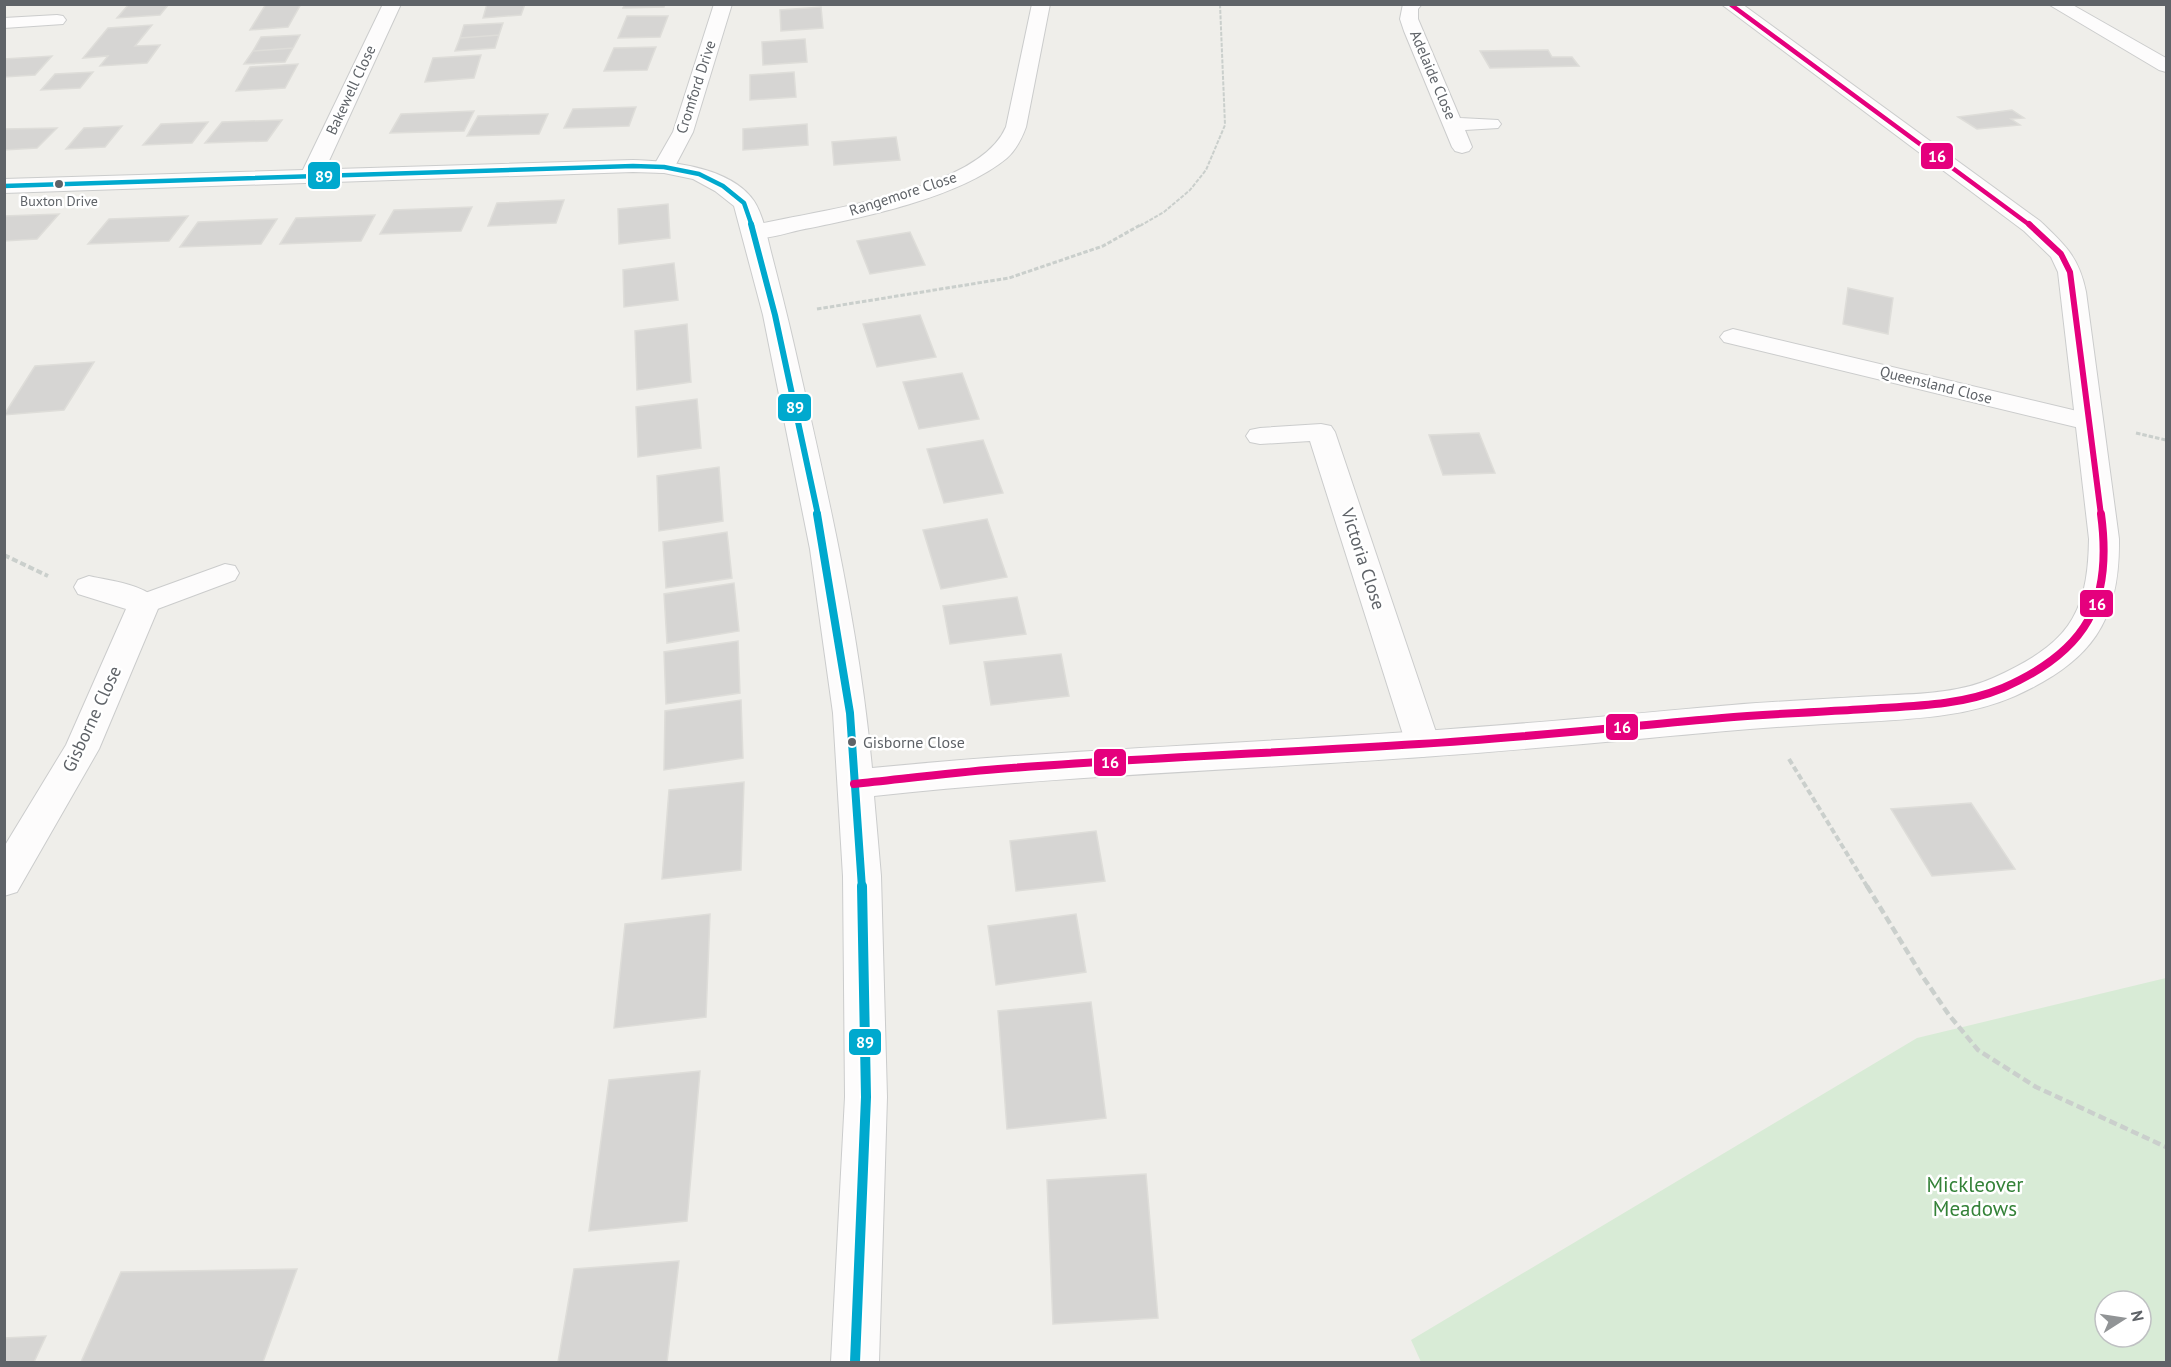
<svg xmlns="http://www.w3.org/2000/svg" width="2171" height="1367" font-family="'PT Sans',sans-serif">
<rect width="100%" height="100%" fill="#efeeea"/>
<path fill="#d8ebd6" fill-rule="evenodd" d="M2166 978V1362H1421L1411 1340 1917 1038ZM2105 1301H2141V1337H2105Z"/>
<path fill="#d6d5d3" stroke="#deddd9" stroke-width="1.5" d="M129 4H169L160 15 117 18Z
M266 4H301L288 27 250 30Z
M487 4H525L521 15 483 18Z
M625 4H665L664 7 623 8Z
M821 7 823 28 781 31 780 10Z
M627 16H668L660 37 618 38Z
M503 23 499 35 460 38 464 25Z
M152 25 135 46 160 45 147 63 100 66 108 56 83 58 108 28Z
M300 35 293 48 253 51 261 37Z
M499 35 495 48 455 51 460 38Z
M805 39 807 62 763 65 762 42Z
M656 47 647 70 604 71 614 48Z
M293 48 285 62 244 64 253 51Z
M1548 50 1552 57H1572L1579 66 1490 68 1480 51Z
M481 55 474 78 425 82 433 58Z
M52 56 35 75 4 77V59Z
M298 64 285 88 236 91 250 67Z
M93 72 80 88 41 90 55 74Z
M794 72 796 97 750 100V75Z
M636 107 629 126 564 128 573 109Z
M2012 110 2024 118 2011 119 2020 125 1977 129 1958 117Z
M474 111 464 131 390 133 401 114Z
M548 114 539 134 467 136 478 116Z
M282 120 267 141 205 143 222 122Z
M208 122 192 143 143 145 161 124Z
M807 124 808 145 743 150V129Z
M122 126 105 147 66 149 84 128Z
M57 128 37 148 4 150V129Z
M896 137 900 160 834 165 832 142Z
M564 200 556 223 488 226 497 203Z
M668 204 670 238 619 244 618 209Z
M472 207 461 231 380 234 394 210Z
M59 214 37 239 4 241V216Z
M375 215 361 241 280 244 296 218Z
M188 216 169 241 88 244 109 219Z
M277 219 261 244 180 247 198 222Z
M910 232 925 265 870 274 857 241Z
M674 263 678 300 624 307 623 270Z
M1848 288 1893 298 1888 334 1843 324Z
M920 315 936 357 877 367 863 324Z
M687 324 691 382 637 390 635 331Z
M94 362 64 410 4 415 35 366Z
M962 373 979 419 919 429 903 382Z
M697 399 701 448 638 457 636 407Z
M1479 433 1495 473 1443 475 1429 435Z
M983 440 1003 493 944 503 927 449Z
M719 467 723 521 659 531 657 476Z
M987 519 1007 577 941 589 923 530Z
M727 532 732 578 666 588 663 542Z
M734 583 739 631 667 643 664 594Z
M1017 597 1026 634 950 644 943 606Z
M738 641 740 693 666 704 664 652Z
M1061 654 1069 696 991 705 984 662Z
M741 700 743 758 664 770 665 711Z
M744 782 741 870 662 879 669 790Z
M1971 803 2015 869 1932 876 1891 809Z
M1096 831 1105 881 1016 891 1010 841Z
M710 914 706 1017 614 1028 625 924Z
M1076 914 1086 972 996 985 988 926Z
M1091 1002 1106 1118 1007 1129 998 1011Z
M700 1071 687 1221 589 1231 609 1080Z
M1146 1174 1158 1318 1053 1324 1047 1180Z
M679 1261 667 1362H558L574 1269Z
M297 1269 263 1362H81L121 1272Z
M46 1336 34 1362H4V1338Z"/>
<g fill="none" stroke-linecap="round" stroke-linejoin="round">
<g stroke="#cbcccc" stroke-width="2">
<path id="service" d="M225 564 235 566 239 573 235 580 144 614 134 611 130 604 134 597Z"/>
</g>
<g stroke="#cbcccc" stroke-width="2">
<path id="minor" d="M383 4H401L322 176 319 181 311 182 303 181 300 176Z
M714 4H732L693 132 672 172 664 173 656 172 653 167 673 132Z
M1032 4H1050L1026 127C1022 138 1016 150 1007 158 959 198 861 218 800 230 783 234 763 241 746 237L743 232 746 227C810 211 978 193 1006 127Z
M1403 4H1422L1418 9V19L1460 118 1498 120 1501 124 1498 128 1465 130 1472 147 1469 151 1462 153 1455 151 1452 147 1404 31 1400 19Z
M2048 4H2071L2166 58V72L2159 70Z
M57 15 63 16 66 20 63 24 4 28V18Z
M1733 329 2098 416 2102 422 2098 428 2088 430 1724 342 1720 337 1724 332Z
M1321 424 1331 426 1335 432 1440 744 1435 753 1423 757 1411 753 1406 744 1310 441 1260 444 1250 442 1246 436 1250 430 1260 428Z
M89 576C110 581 148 584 160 604L99 749 17 892 4 896V847L66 745 126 609 78 594 74 587 78 580Z"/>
</g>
<g stroke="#cbcccc" stroke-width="2">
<path id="tertiary" d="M1721 4H1742L2040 221C2065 245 2079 257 2086 292L2119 539C2120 622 2091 662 2015 696 1967 717 1913 719 1862 722 1817 724 1772 727 1726 731 1625 740 1524 750 1422 757 1239 770 1056 776 874 796L881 876 887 1097 879 1362H831L845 1097 843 876 833 713 810 549 763 315 734 206 715 191 693 179 664 173 633 172 4 193V179L633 160C670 161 731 167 754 201 763 215 767 236 771 252 779 283 787 314 794 345 826 485 859 625 872 768 1055 750 1239 744 1423 731 1526 724 1629 714 1732 705 1780 701 1828 699 1876 696 1914 694 1958 694 1993 678 2065 645 2088 619 2089 539L2058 272 2051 257 2024 231Z"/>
</g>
<path stroke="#cacfcc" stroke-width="2" stroke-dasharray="4 1.5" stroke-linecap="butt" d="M1140 226 1164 212 1190 190 1206 170 1225 125 1220 4"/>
<path stroke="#cacfcc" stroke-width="3" stroke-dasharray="4.5 2" stroke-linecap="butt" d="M817 309 1009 278 1103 246 1142 224
M2136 433 2166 440"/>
<path stroke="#cacfcc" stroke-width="4" stroke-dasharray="6 3" stroke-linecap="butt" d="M4 555 48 576
M1789 759 1868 888"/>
<path stroke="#cacfcc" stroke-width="4.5" stroke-dasharray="8 4" stroke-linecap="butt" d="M1867 886 1921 974 1949 1015 1978 1050 2036 1087 2166 1147"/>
<use href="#service" fill="#fdfcfc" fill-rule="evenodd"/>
<use href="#minor" fill="#fdfcfc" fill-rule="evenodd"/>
<use href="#tertiary" fill="#fdfcfc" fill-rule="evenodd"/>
<g stroke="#fff" stroke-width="8">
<path id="bus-1-far3" d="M4 186 633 166 664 167 699 174 723 186 744 203 752 226"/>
</g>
<g stroke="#fff" stroke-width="10">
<path id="bus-1-far2" d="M751 224 775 315 818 515"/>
</g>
<g stroke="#fff" stroke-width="12">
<path id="bus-1-far1" d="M817 514 850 713 862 888"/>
</g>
<g stroke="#fff" stroke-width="14">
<path id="bus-1" d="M855 1362 866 1097 862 886"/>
</g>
<g stroke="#fff" stroke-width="8">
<path id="bus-2-far2" d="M1730 4 2031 226"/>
</g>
<g stroke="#fff" stroke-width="10">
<path id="bus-2-far1" d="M2029 224 2061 254 2070 272 2101 515"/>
</g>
<g stroke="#fff" stroke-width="12">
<path id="bus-2" d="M854 784C902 779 950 773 998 769 1138 758 1279 753 1419 744 1520 738 1621 727 1722 718 1770 714 1818 712 1867 709 1912 706 1960 706 2003 688 2087 651 2113 603 2101 514"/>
</g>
<use href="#bus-1-far3" stroke="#00a9ce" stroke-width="4.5"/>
<use href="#bus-1-far2" stroke="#00a9ce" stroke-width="6"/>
<use href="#bus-1-far1" stroke="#00a9ce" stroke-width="8"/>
<use href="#bus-1" stroke="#00a9ce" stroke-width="10"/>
<use href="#bus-2-far2" stroke="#e5007d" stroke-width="4.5"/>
<use href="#bus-2-far1" stroke="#e5007d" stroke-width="6"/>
<use href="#bus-2" stroke="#e5007d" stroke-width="8"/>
</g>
<g fill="#5f6368" stroke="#fff" stroke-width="2">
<circle cx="59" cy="184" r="5"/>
<circle cx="852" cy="742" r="5"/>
</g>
<g text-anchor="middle" stroke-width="5" stroke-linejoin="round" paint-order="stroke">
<g font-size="14" fill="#5f6368" stroke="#fff">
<text x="59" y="206">Buxton Drive</text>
</g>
<g font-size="15" fill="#5f6368" stroke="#fff">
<text transform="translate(1433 75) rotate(67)" y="5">Adelaide Close</text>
<text transform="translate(696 87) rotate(-72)" y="5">Cromford Drive</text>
<text transform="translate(351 90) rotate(-65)" y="5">Bakewell Close</text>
<text transform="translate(903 194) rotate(-18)" y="5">Rangemore Close</text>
<text transform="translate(1936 385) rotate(14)" y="5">Queensland Close</text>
</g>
<g font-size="16" fill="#5f6368" stroke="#fff" text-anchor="start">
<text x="863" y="748">Gisborne Close</text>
</g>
<g font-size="18" fill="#5f6368" stroke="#fff">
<text transform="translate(1363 559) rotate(72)" y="6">Victoria Close</text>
<text transform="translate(92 719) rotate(-65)" y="6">Gisborne Close</text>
</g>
<g font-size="21" fill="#348238" stroke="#fff">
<text x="1975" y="1192">Mickleover<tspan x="1975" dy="24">Meadows</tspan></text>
</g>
</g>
<g stroke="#fff" stroke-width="2">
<rect x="1920" y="142" width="34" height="28" rx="6" fill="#e5007d"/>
<rect x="307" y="161" width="34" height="29" rx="6" fill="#00a9ce"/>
<rect x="777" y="393" width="35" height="29" rx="6" fill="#00a9ce"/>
<rect x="2079" y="589" width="35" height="29" rx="6" fill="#e5007d"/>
<rect x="1605" y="713" width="34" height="28" rx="6" fill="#e5007d"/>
<rect x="1093" y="748" width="34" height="29" rx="6" fill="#e5007d"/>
<rect x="848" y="1028" width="34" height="28" rx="6" fill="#00a9ce"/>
</g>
<g font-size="16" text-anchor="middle" font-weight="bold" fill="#fff">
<text x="1937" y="162">16</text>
<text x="324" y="182">89</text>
<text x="795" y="413">89</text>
<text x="2097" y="610">16</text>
<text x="1622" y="733">16</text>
<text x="1110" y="768">16</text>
<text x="865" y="1048">89</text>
</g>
<rect width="2171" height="1367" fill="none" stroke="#5f6368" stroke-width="12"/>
<g transform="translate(2123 1319) rotate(78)"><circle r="28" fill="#ffffff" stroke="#bfc1c3" stroke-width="1.5"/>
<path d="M0-4.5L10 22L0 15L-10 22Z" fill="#919496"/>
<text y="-9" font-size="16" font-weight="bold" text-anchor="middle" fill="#5f6368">N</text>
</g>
</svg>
